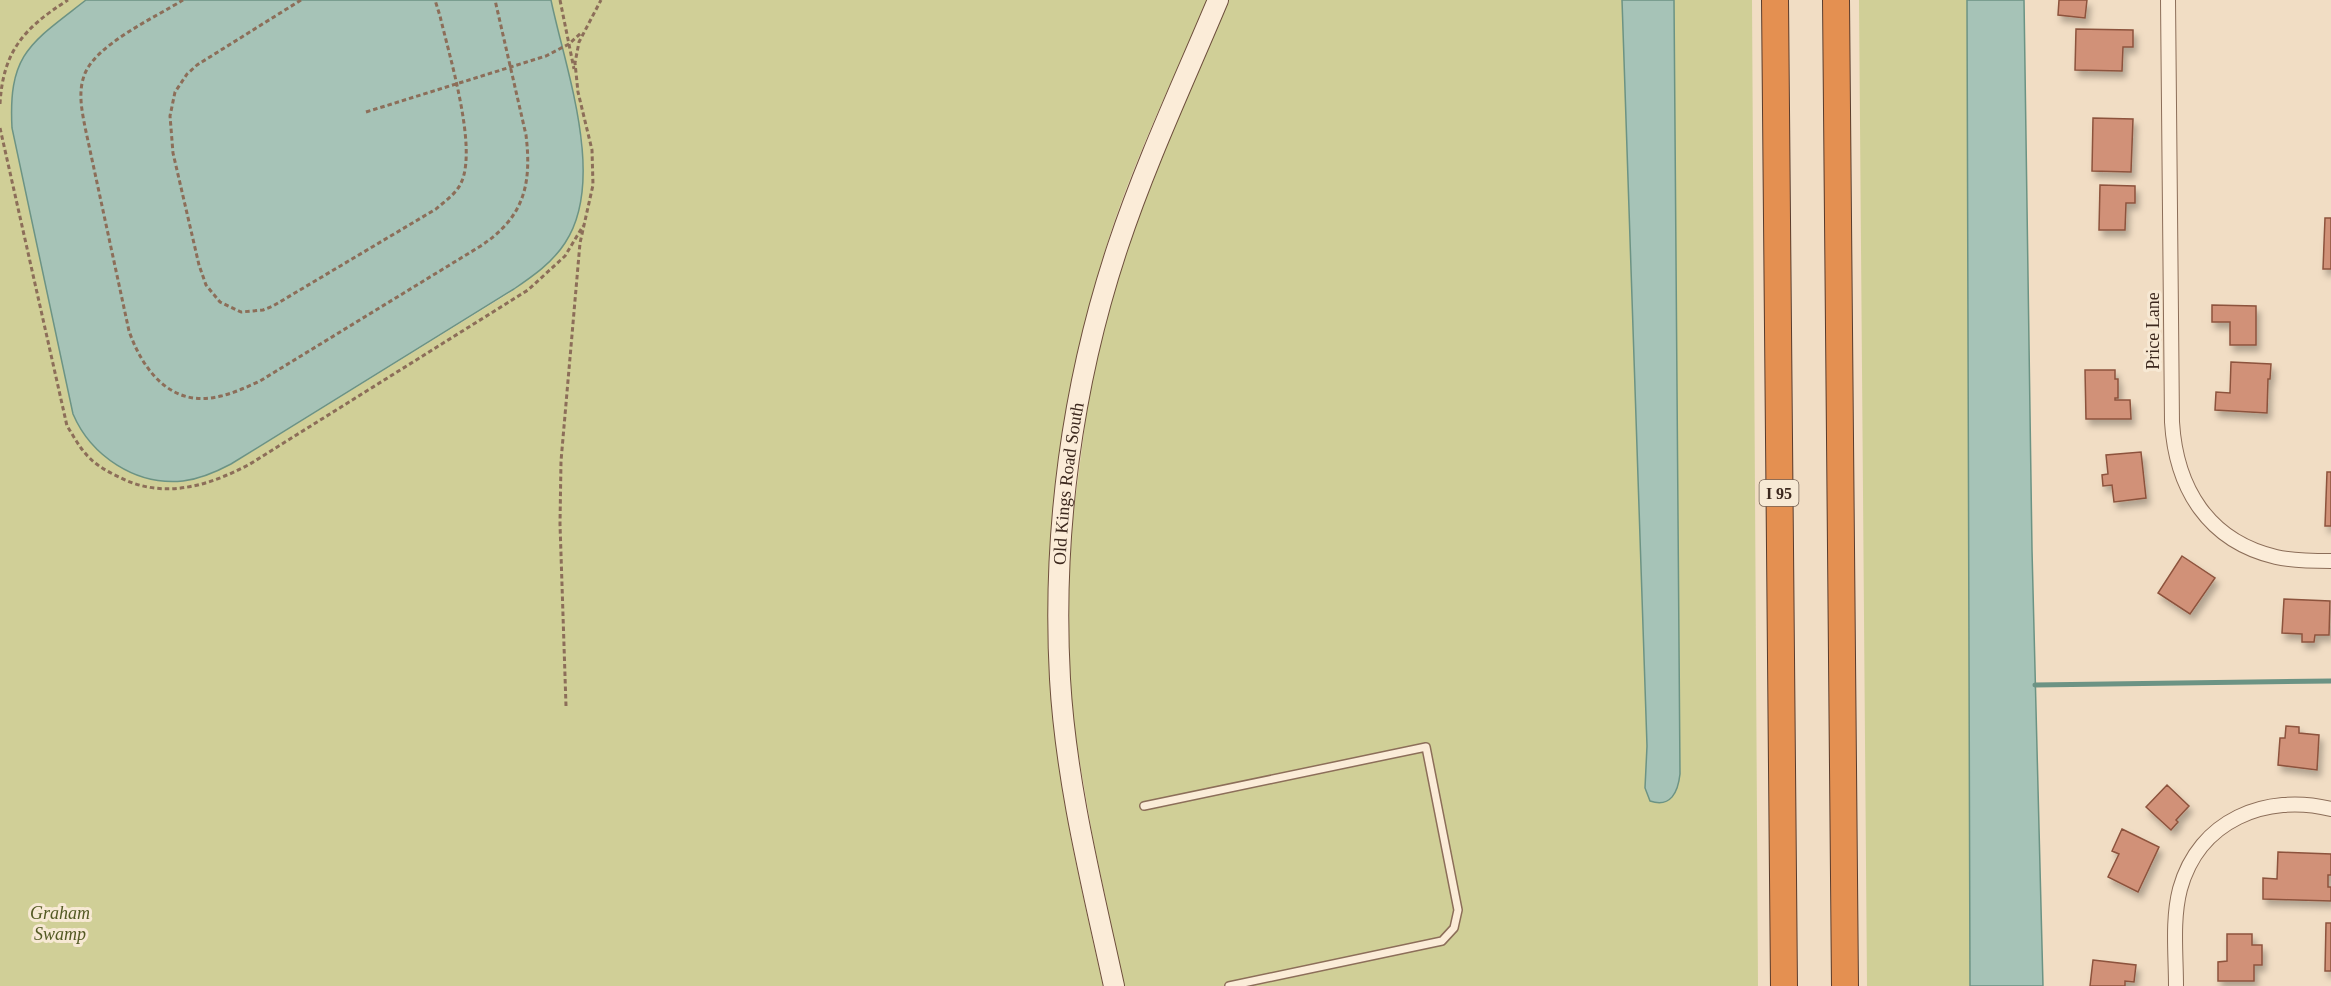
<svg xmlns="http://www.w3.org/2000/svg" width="2331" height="986" font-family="'Times New Roman',serif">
<defs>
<filter id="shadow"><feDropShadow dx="3.5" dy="6" stdDeviation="3" flood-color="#0004"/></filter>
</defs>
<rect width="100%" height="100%" fill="#f1ddc4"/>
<path fill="#d0cf97" d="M0 0H86C31 43 8 53 12 128L73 414 87 439 163 481H181L200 478 232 464 514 290C575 246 588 213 582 139L551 0H1208C1172 82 1131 165 1105 251 1057 407 1036 572 1055 735 1064 820 1085 903 1103 986H0Z
M1229 0H1752L1758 986H1124L1093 839 1073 723 1067 615 1073 516 1093 364 1127 247 1177 120Z
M1859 0H1967L1970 986H1867Z"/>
<path fill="#a6c3b7" stroke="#6c9384" stroke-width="1.5" d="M86 0H551C565 68 607 180 565 243 552 263 533 276 514 289L231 464C216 472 200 479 183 481 136 486 91 456 73 414L12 128C8 53 31 43 86 0Z
M1622 0H1674L1680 774C1678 792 1671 808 1650 801L1645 788 1647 746Z
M1967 0H2024L2032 550 2043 986H1970Z"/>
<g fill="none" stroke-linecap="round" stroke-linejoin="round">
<path stroke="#6c9384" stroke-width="5" d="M2035 685 2331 681"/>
</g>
<path fill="#d19178" stroke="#8d533d" stroke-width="1.5" filter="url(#shadow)" d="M2059 0H2087L2085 18 2058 15Z
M2076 29 2133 30V47H2123L2122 71 2075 70Z
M2093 118 2133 119 2131 172 2092 171Z
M2100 185 2135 186V203H2126L2125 230H2099Z
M2325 218H2331V269H2323Z
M2212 305 2256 306V345H2230V322H2212Z
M2231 362 2271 364 2270 379H2268L2267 413 2215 410 2216 392 2230 393Z
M2085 370H2115V379H2118V398H2115V400H2130L2131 419H2086Z
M2141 452 2146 498 2114 502 2112 485 2103 486 2102 475 2108 474 2106 455Z
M2327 472H2331V526H2325Z
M2182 556 2215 578 2190 614 2158 593Z
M2284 599 2330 601 2329 635H2315L2314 642H2302V634L2282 633Z
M2286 726 2299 727V733L2319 735 2317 770 2278 765 2280 738H2285Z
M2167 785 2189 806 2176 820 2178 822 2171 830 2146 807Z
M2122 829 2159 847 2138 892 2108 877 2119 854 2112 851Z
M2278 852 2331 854V875H2328V887H2331V901L2263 899V878L2277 879Z
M2326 923H2331V971H2325Z
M2227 934H2252V945H2262V965H2254V981H2218V962L2227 961Z
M2093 960 2136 965 2134 982 2125 981V986H2090Z"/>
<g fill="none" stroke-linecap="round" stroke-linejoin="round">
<g stroke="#8c6e59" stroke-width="10">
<path id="lane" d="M1144 806 1426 747 1458 910 1454 928 1442 941 1229 986"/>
</g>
<g stroke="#8c6e59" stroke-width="16">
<path id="street" d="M2168 0 2172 422C2176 488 2208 541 2276 557 2294 561 2313 561 2331 561
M2176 986C2176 954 2172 920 2180 889 2199 820 2266 793 2331 809"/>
</g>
<g stroke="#6e4f3c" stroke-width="22">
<g id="secondary">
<path id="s1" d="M1114 986C1092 885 1066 783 1060 679 1052 534 1072 384 1118 246 1146 162 1184 81 1218 0"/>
</g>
</g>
<g stroke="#5a3c2d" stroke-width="28">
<path id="highway" d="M1775 0 1784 986
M1836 0 1845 986"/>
</g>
<path stroke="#8c6e59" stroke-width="3" stroke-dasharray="4.5 3" stroke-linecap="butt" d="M183 0C156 17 94 45 84 76 78 93 82 111 85 127L129 331C143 371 172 409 221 396 234 393 247 387 260 381L479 247C524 218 532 185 526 135L495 0
M301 0 197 65 187 74 175 92 170 116 173 153 199 265 206 285 220 302 241 312 263 310 273 306 436 209C445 201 456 194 461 183 478 148 449 55 440 16L435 0
M560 0 574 69
M0 104C3 51 24 28 68 0
M366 112 546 56 569 44 582 32
M0 128 67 426C73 435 78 445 85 453 94 464 106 471 119 477 163 500 209 486 250 464L528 290 565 256 583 226
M566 706 560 524 561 461 580 243 593 185 592 150 578 92 575 63 579 42 601 0"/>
<use href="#lane" stroke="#fbecd8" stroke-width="7"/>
<use href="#street" stroke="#fbecd8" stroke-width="14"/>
<use href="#secondary" stroke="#fbecd8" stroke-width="20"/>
<use href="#highway" stroke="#e49051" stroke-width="26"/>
</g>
<g text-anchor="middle" stroke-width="6" stroke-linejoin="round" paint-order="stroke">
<rect fill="#f7e9d4" stroke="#746255" stroke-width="1.5" x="1759.5" y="480" width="39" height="26" rx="4.5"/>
<g font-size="16" font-weight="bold" fill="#3c281e">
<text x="1779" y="499">I 95</text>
</g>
<g font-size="18" fill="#3c281e" stroke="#f7e9d4">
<text transform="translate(2153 331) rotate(-90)" y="6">Price Lane</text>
<text dy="6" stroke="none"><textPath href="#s1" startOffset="508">Old Kings Road South</textPath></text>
</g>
<g font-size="18" font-style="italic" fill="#535923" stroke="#f7e9d4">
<text x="60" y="919">Graham<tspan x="60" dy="21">Swamp</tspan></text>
</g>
</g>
</svg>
